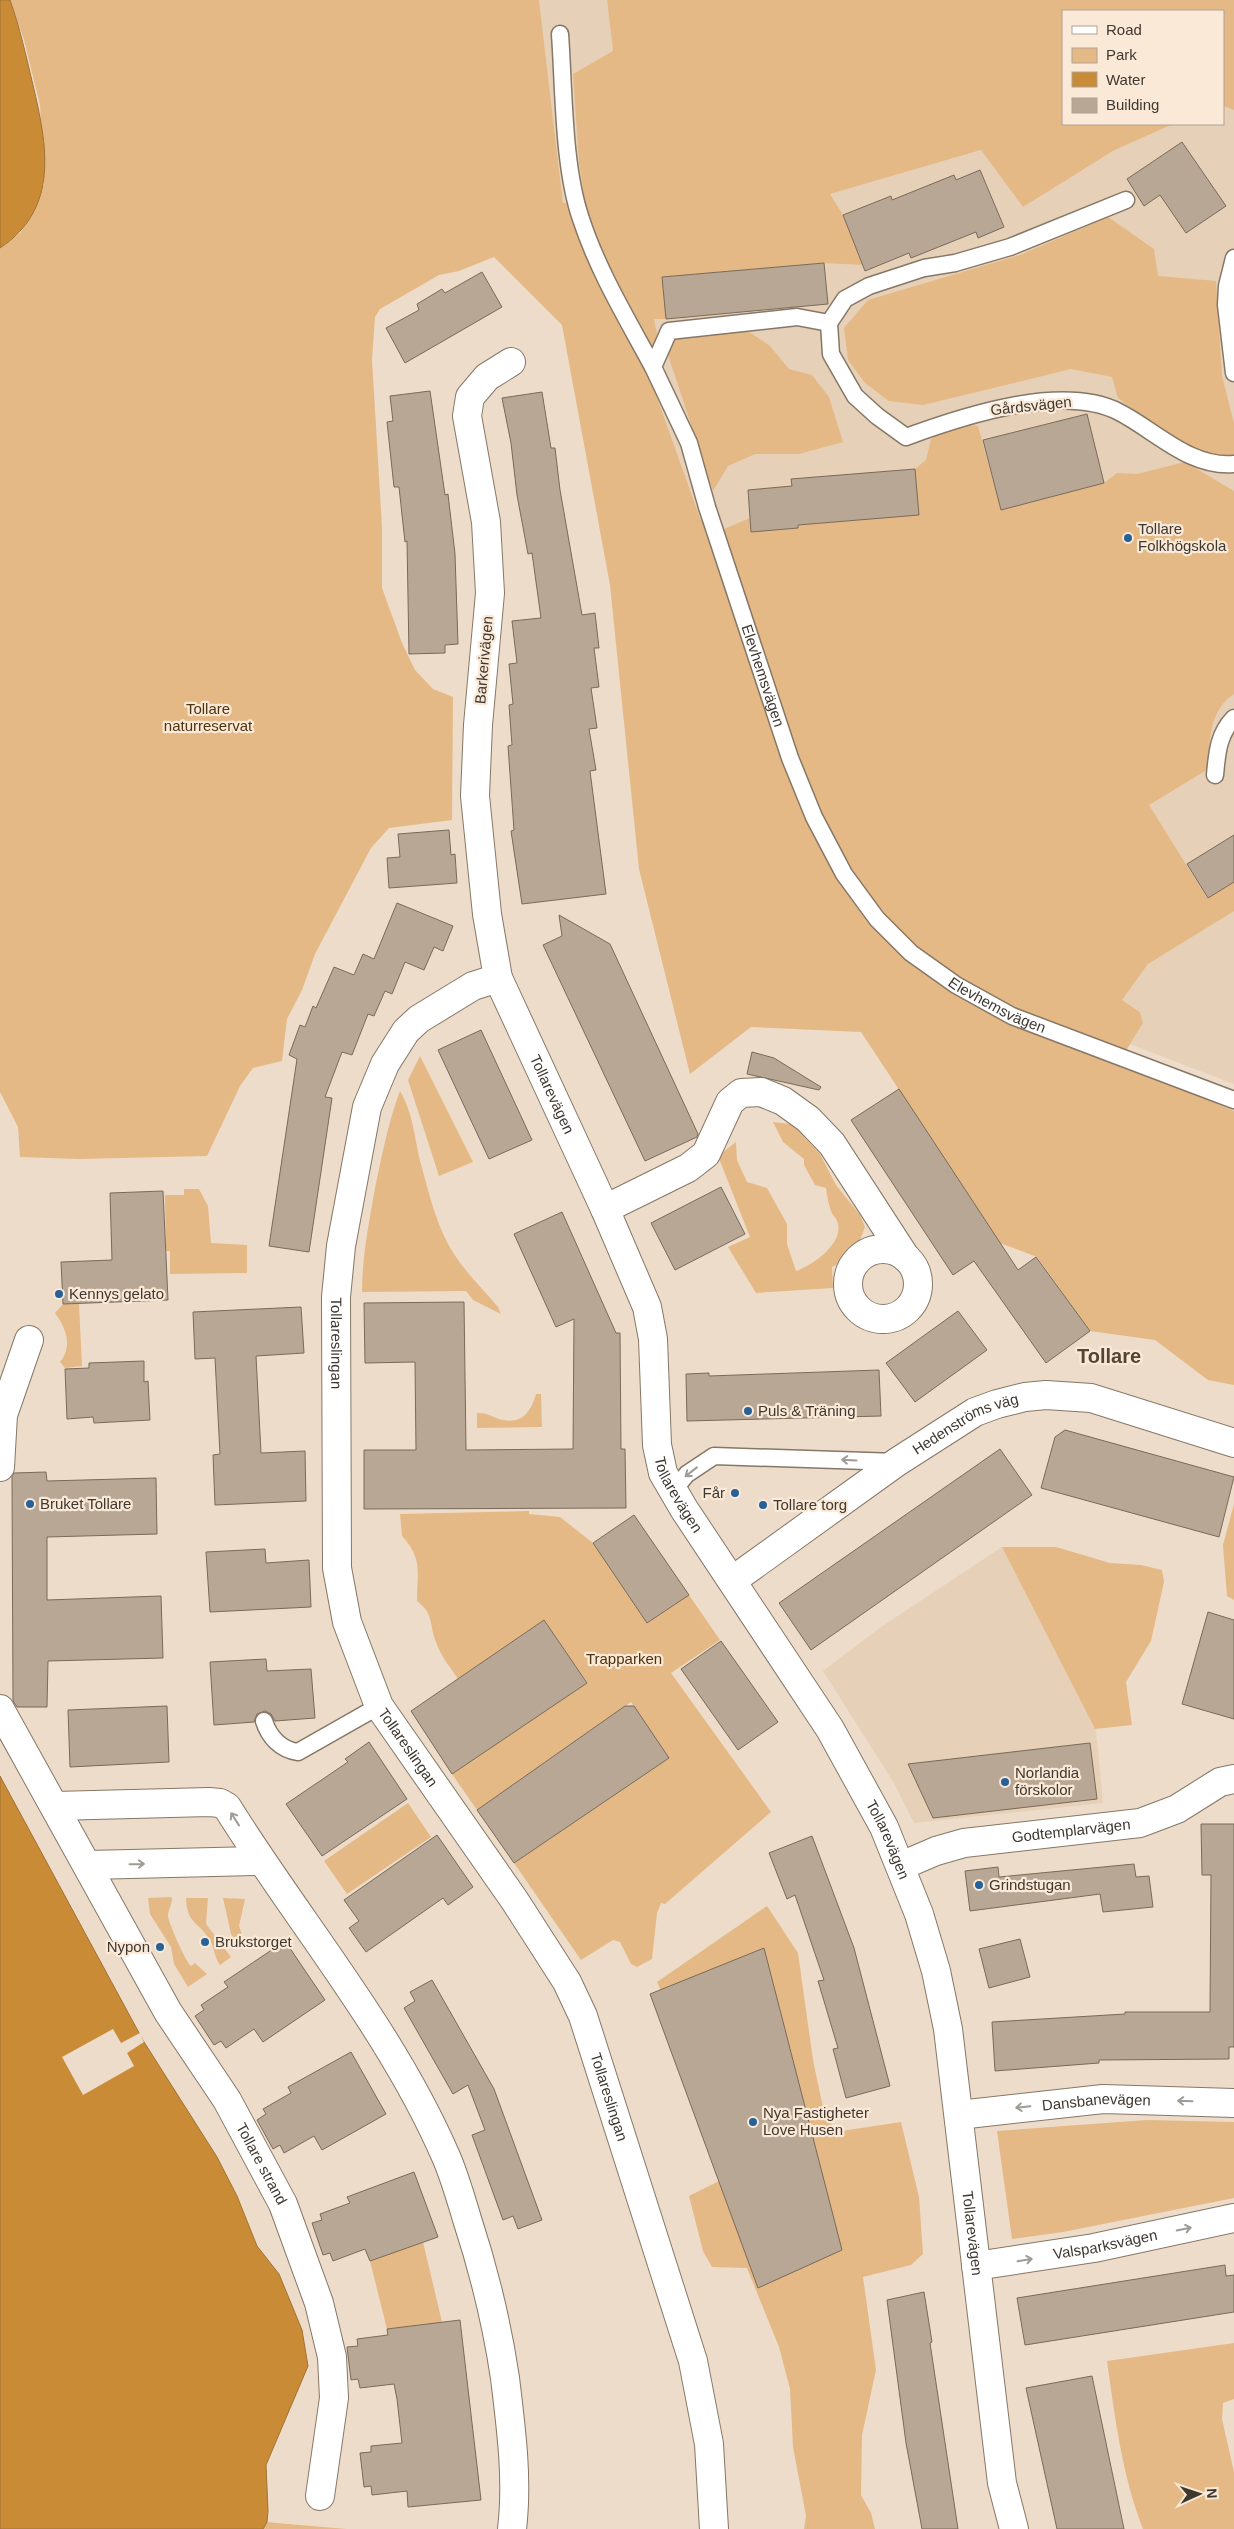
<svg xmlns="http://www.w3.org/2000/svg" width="1234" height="2529" font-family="Helvetica,sans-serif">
<rect width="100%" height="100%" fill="#eddcc9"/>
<path fill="#e6d0b7" d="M539 0H607L613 51 799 203 981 150 1023 207 1113 151 1173 124H1223V106L1234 110V1084L1130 1044 1143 1023 1140 1012 1122 1000 1148 964 752 585 700 518 648 372 566 226Z
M1002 1547 1096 1731 1103 1803 914 1823 894 1783 823 1671 881 1627Z"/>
<path fill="#e5b986" d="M10 0H539L563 203 585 205 579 162 573 74 613 51 607 0H1234V110L1223 106V11H1063V124H1173L1113 151 1023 207 981 150 830 194 843 215 863 265 824 263 662 277 666 319H654L657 334 648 372 700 518 728 554 724 529 750 518 751 531 798 528V525L919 515 915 469 926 460 931 439C946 430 960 423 978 426L1001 510 1104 483 1117 473 1137 474 1185 462 1234 491V694C1210 709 1208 742 1210 768L1149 805 1207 898 1234 882V911L1148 964 1122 1000 1140 1012 1143 1023 1119 1062 1234 1111V1385L1208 1380 1155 1340 1090 1331 1037 1257 1000 1243 861 1032 751 1027 690 1074 639 869 610 585 562 325 494 257 459 271 439 275 380 309 375 317 372 360 382 527V588L402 643 415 670 433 689 453 697 452 820 389 828 371 848 315 954 302 990 287 1019 282 1061 253 1068 240 1086 207 1156 79 1159 20 1157 18 1127 0 1092V248L21 232 44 184 40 105 24 40Z
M1108 217 1154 249 1158 276 1216 281 1222 376 1234 423V458L1204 456 1143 417 1118 398 1112 377 1071 369 923 405 889 401 865 383 848 360 844 328 868 300 1020 255Z
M746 330 769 345 789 369 812 375 829 397 843 442 799 454H755L728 466 713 491 668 355 674 339Z
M420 1056 473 1162 439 1176 408 1080Z
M400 1091C414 1115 414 1138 421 1164 429 1194 437 1228 454 1254 466 1273 484 1290 498 1307L501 1314 473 1300 466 1291 362 1292C362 1257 369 1223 375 1188 382 1156 388 1122 400 1091Z
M773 1122 798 1125 805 1138 820 1154 836 1185 860 1215 865 1227C859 1245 850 1259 832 1267L833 1288 756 1293 728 1247 750 1237 718 1156 736 1142 737 1160 747 1182 767 1188 787 1224V1244L796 1271C813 1265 846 1242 837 1221 836 1217 832 1215 831 1211 828 1203 827 1195 826 1188L815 1185 804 1165V1159L783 1142Z
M184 1189H199L208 1206 211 1243 247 1245V1273L170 1274V1251H166L165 1195H184Z
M63 1304H79L82 1366 65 1368 60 1362C73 1346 66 1328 55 1313Z
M536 1394H541L542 1427 477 1428V1413C490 1413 493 1418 503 1420 523 1424 531 1411 536 1394Z
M1234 1504V1600L1227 1596 1223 1545Z
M529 1511V1514L560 1517 593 1543 647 1623 689 1595 720 1640 671 1673 771 1812 665 1904 661 1903 657 1913 652 1959 637 1967 631 1964 620 1942 613 1940 581 1960 514 1863 669 1758 631 1702 477 1810 452 1774 587 1682 544 1620 458 1679C450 1667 440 1655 436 1642 429 1624 434 1614 417 1601 417 1572 423 1559 402 1536L400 1514Z
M1002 1547H1056L1110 1563 1141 1565 1162 1570 1164 1582 1151 1641 1126 1682 1132 1725 1095 1729Z
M408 1803 431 1837 347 1894 324 1861Z
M172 1897C172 1905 168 1910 168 1916 168 1922 187 1964 191 1966L195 1963 207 1974 188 1987 174 1964 171 1947 150 1914 148 1898Z
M186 1898H208L206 1924 231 1957 220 1965C214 1957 215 1949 210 1940 198 1921 187 1924 186 1898Z
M223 1898 245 1899 239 1926 246 1946 241 1950 231 1934Z
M767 1906 798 1953 813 2060 822 2103 835 2132 901 2122 919 2197 923 2254 911 2265 863 2277 876 2370 862 2435 861 2495 871 2513 875 2529H804L806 2516 793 2447 790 2389 779 2347 747 2268 712 2267 703 2251 689 2196 721 2180 668 2006 657 1982Z
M1147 2120 1234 2122V2198L1063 2232 1012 2239 997 2131Z
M423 2242 442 2322 387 2329 370 2261Z
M1234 2343V2399L1223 2403 1222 2419 1234 2472V2529H1143C1122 2475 1115 2418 1107 2361Z
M267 2522 276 2523 347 2529H263Z"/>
<path fill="#ca8b37" stroke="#a07235" d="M0 0H10C20 28 26 56 33 85 47 145 60 208 0 248Z
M0 1776 144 2042 217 2157 237 2196 257 2246 279 2274 302 2330 308 2366 266 2465 268 2511 267 2522 263 2529H0Z"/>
<path fill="#eddcc9" d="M113 2029 121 2043 140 2033 144 2042 127 2053 134 2066 83 2095 62 2057Z"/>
<path fill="#b8a795" stroke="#796a59" d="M1182 142 1226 206 1186 233 1160 195 1144 206 1127 179Z
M980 170 1004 227 978 238 976 232 911 258 909 253 865 271 843 215 891 196 892 200 954 175 956 180Z
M824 263 828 304 666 319 662 277Z
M482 272 502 307 405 363 386 328 419 310 417 304 442 289 445 293Z
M430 391 445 495 448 494 455 554 458 644 445 645V653L409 654 407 541 405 542 399 487H394L387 422 393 421 390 396Z
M542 392 551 448H555L560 490 582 615 595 613 599 648H594L599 687 591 688 597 728 589 729 596 770 590 771 606 894 522 904 511 831 514 830 508 746 512 745 509 705 513 704 509 664 517 663 512 621 541 618 532 553 528 554 517 495 511 443 502 398Z
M1087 414 1104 483 1001 510 983 440Z
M915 469 919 515 798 525V528L751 532 748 490 792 486 791 479Z
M449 830 451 855 455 854 457 883 389 888 387 858 400 857 398 834Z
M1234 835V882L1208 898 1187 864Z
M397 903 453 926 443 951 434 947 424 970 405 962 392 994 385 991 374 1016 368 1014 352 1055 342 1052 325 1097 332 1098 309 1252 269 1246 297 1059 289 1055 300 1025 305 1027 313 1006 316 1008 334 967 354 975 363 954 374 959Z
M559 915 610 944 698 1134 697 1137 645 1161 543 945 562 936Z
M481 1030 532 1140 489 1159 438 1050Z
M752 1052 774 1058 821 1087 819 1090 747 1074Z
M899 1089 1018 1270 1036 1257 1090 1331 1046 1363 974 1261 953 1275 851 1120Z
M721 1187 745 1234 675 1270 651 1223Z
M163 1191 168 1300 63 1304 61 1262 112 1260 110 1193Z
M562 1212 616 1333H620L621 1449H625L626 1508 364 1509V1450H416L415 1362 365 1363 364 1303 464 1302 466 1450 573 1449 574 1319 556 1327 514 1234Z
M301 1307 304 1353 256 1356 261 1453 305 1451 306 1501 215 1505 213 1455 220 1454 215 1358 195 1359 193 1312Z
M958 1311 987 1350 915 1402 886 1363Z
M144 1361V1382L148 1381 150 1420 94 1423 93 1417 67 1419 65 1369 89 1368V1363Z
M879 1370 881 1416 687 1421 686 1374 709 1373V1376Z
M1065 1430 1234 1477 1219 1537 1041 1488 1055 1437Z
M1000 1449 1032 1495 811 1650 779 1603Z
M46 1472 47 1481 156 1478 157 1534 47 1537V1600L161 1596 163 1658 48 1661 47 1707H17L13 1701 12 1476 14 1473Z
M634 1515 689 1595 647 1623 593 1543Z
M265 1549 266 1563 309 1560 311 1607 210 1612 206 1552Z
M1208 1612 1234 1620V1719L1182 1704Z
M544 1620 587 1683 452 1774 411 1711Z
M721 1641 778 1722 738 1750 681 1669Z
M266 1659 267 1671 311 1669 315 1718 275 1721 271 1714 265 1711 257 1714 254 1722 214 1725 210 1662Z
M167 1706 169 1762 70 1767 68 1710Z
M625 1706H634L669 1758 514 1863 477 1810Z
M369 1742 407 1799 322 1856 286 1804 348 1762 345 1759Z
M1090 1743 1097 1799 933 1818 908 1764Z
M1201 1824H1234V2047H1229V2059L1099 2060V2063L995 2071 992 2022 1125 2014V2012H1210L1211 1875H1202Z
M437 1835 473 1887 448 1905 443 1898 366 1952 349 1928 359 1921 344 1900Z
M812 1836 854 1948 890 2086 846 2098 833 2049 838 2048 818 1981 824 1980 795 1895 787 1899 769 1853Z
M1134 1864 1136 1877 1149 1876 1153 1907 1103 1912 1100 1894 970 1911 965 1871 998 1867 999 1877Z
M1020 1939 1030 1977 989 1988 979 1949Z
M285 1941 325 2000 263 2042 254 2029 226 2048 221 2041 214 2045 195 2016 204 2010 201 2005 228 1987 224 1982Z
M764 1948 842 2250 758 2288 650 1994Z
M432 1980 494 2089 542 2220 518 2229 513 2216 503 2220 472 2135 485 2130 468 2085 453 2094 404 2008 415 2001 410 1992Z
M351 2052 386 2114 322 2150 314 2136 284 2153 280 2145 273 2149 257 2120 266 2114 263 2109 291 2093 288 2087Z
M414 2172 438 2237 370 2261 365 2249 333 2261 330 2253 323 2255 312 2223 322 2220 320 2214 350 2203 347 2197Z
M1225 2265 1226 2276 1234 2275V2312L1025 2345 1017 2298Z
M924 2292 932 2342 930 2343 958 2529H922L906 2443 887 2300Z
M460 2320 481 2500 408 2507 407 2491 372 2495 371 2486 364 2487 360 2453 371 2452V2446L402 2443 397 2399 394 2384 360 2388 358 2379 351 2380 347 2347 358 2346 357 2339 388 2335 387 2329Z
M1092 2376 1124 2529H1057L1026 2388Z"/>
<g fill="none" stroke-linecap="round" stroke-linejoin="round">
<g stroke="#867766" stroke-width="19">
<g id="lane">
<path d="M560 34C564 90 563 167 581 219 598 271 627 319 653 367"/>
<path d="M1234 258 1227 286 1226 305 1234 373"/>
<path d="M829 323 845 299 869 286 924 268 955 263 1010 247 1126 200"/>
<path id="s1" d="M1234 464C1190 468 1156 431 1119 412 1062 383 963 416 906 437L877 416 855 396 831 354 829 323 797 317 669 331 653 367 689 443 707 507 790 758 814 817 844 874 877 919 911 953 956 985 1012 1016 1234 1100"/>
<path d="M1215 775C1217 754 1218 734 1234 718"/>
<path d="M673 1491 687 1474 714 1456 897 1462"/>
<path d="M264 1721C269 1737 281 1750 298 1752L379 1706"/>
</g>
</g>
<g stroke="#867766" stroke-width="30">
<g id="street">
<path id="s2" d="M511 362 487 377 470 397 467 416 486 522 490 593 478 725 475 796 487 914 498 978 605 1209 647 1307 653 1339 657 1445 663 1473 684 1509 830 1729 884 1827 919 1914 936 1971 948 2029 1002 2483 1014 2529"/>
<path id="s3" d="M498 978 473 986 419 1019 406 1031 385 1064 367 1107 341 1246 336 1297 337 1568 347 1622 379 1706 515 1901 567 1982 583 2016 693 2361 709 2444 714 2529"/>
<path d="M605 1209 688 1168 706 1154 730 1102 741 1093 761 1092 783 1101 808 1119 832 1144 906 1258"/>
<circle cx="883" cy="1284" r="35"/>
<path d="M0 1467 3 1415 29 1340"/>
<path id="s4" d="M733 1580 897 1462 975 1412 997 1404 1025 1397 1046 1395 1091 1398 1234 1443"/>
<path id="s5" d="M0 1709 168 2012 227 2100 283 2204 319 2303 332 2357 334 2398 320 2496"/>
<path d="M55 1806 209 1802 220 1803 227 1807C300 1924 392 2031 447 2159 455 2178 461 2199 467 2219 484 2271 497 2324 505 2378 511 2428 518 2479 512 2529"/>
<path d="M88 1865 261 1861"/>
<path id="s6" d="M901 1866 936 1851 964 1843 1140 1823 1177 1809 1220 1782 1234 1779"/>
<path id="s7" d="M959 2115 1103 2099 1234 2103"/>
<path id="s8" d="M976 2266 1094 2248 1234 2218"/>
</g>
</g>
<use href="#lane" stroke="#fff" stroke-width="16"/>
<use href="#street" stroke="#fff" stroke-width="28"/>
</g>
<defs><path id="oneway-shaft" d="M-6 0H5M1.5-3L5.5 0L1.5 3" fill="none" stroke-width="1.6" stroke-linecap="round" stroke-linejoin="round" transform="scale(1.25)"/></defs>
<g stroke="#9f9c98">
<use href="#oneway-shaft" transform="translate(849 1460) rotate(-177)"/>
<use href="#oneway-shaft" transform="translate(691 1472) rotate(142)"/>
<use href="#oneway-shaft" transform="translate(235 1819) rotate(-122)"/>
<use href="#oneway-shaft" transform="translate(137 1864) rotate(-1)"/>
<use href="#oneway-shaft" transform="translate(1185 2101) rotate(-178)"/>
<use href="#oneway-shaft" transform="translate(1023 2107) rotate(174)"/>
<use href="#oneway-shaft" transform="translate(1184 2229) rotate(-12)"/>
<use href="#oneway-shaft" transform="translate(1025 2260) rotate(-10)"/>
</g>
<g fill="#276198" stroke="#fae9d6" stroke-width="2">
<circle cx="1128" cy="538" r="5"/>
<circle cx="59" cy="1294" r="5"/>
<circle cx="748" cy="1411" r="5"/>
<circle cx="735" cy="1493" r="5"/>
<circle cx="30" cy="1504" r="5"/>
<circle cx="763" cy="1505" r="5"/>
<circle cx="1005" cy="1782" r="5"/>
<circle cx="979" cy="1885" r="5"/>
<circle cx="205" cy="1942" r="5"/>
<circle cx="160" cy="1947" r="5"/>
<circle cx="753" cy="2122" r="5"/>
</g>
<g text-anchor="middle" stroke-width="4.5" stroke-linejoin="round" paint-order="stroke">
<g font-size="15" fill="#3f3831" stroke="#fae9d6">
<text transform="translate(1031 406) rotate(-6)" y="5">Gårdsvägen</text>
<text transform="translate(484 660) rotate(-85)" y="5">Barkerivägen</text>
<text dy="5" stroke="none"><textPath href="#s1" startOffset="1022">Elevhemsvägen</textPath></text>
<text dy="5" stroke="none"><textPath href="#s1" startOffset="1442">Elevhemsvägen</textPath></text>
<text dy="5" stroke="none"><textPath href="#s2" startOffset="768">Tollarevägen</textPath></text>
<text dy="5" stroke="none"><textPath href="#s3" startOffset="432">Tollareslingan</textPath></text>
<text dy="5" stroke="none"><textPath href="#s4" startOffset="281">Hedenströms väg</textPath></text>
<text dy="5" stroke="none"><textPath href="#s2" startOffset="1194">Tollarevägen</textPath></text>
<text dy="5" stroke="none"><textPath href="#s3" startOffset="852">Tollareslingan</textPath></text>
<text dy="5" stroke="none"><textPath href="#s6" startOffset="175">Godtemplarvägen</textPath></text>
<text dy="5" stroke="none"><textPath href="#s2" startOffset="1599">Tollarevägen</textPath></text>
<text dy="5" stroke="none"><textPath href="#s3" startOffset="1258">Tollareslingan</textPath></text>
<text dy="5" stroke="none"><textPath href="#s7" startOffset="138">Dansbanevägen</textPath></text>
<text dy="5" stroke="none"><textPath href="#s5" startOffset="525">Tollare strand</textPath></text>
<text dy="5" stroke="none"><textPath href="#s2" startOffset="2004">Tollarevägen</textPath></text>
<text dy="5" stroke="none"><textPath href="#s8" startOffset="131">Valsparksvägen</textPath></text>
</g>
<g font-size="15" fill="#3f3831" stroke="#fae9d6" text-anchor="start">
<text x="1138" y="534">Tollare<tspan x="1138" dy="17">Folkhögskola</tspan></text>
<text x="69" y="1299">Kennys gelato</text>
<text x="758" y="1416">Puls &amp; Träning</text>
<text x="725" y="1498" text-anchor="end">Får</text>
<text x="40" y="1509">Bruket Tollare</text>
<text x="773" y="1510">Tollare torg</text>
<text x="1015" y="1778">Norlandia<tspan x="1015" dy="17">förskolor</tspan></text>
<text x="989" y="1890">Grindstugan</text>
<text x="215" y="1947">Brukstorget</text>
<text x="150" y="1952" text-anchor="end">Nypon</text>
<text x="763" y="2118">Nya Fastigheter<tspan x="763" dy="17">Love Husen</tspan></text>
</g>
<g font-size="15" fill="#4e3310" stroke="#fae9d6">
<text x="208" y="714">Tollare<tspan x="208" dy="17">naturreservat</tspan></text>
<text x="624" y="1664">Trapparken</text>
</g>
<g font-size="20" font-weight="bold" fill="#534535" stroke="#fae9d6">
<text x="1109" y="1363">Tollare</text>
</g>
</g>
<rect x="1062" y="10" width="162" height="115" fill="#fae9d6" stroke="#afa294"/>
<rect x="1072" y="26" width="25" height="8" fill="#ffffff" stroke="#afa294"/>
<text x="1106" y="35" font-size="15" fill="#3f3831">Road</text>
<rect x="1072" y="48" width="25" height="15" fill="#e5b986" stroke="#afa294"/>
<text x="1106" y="60" font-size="15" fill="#3f3831">Park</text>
<rect x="1072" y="72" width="25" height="15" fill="#ca8b37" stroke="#afa294"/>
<text x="1106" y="85" font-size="15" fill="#3f3831">Water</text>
<rect x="1072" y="98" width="25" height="15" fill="#b8a795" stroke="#afa294"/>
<text x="1106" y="110" font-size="15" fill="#3f3831">Building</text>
<g transform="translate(1199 2494) rotate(87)" stroke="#fae9d6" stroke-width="4" paint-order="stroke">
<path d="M0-4L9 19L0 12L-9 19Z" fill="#3f3831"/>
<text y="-8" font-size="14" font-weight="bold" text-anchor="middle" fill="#3f3831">N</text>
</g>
</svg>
